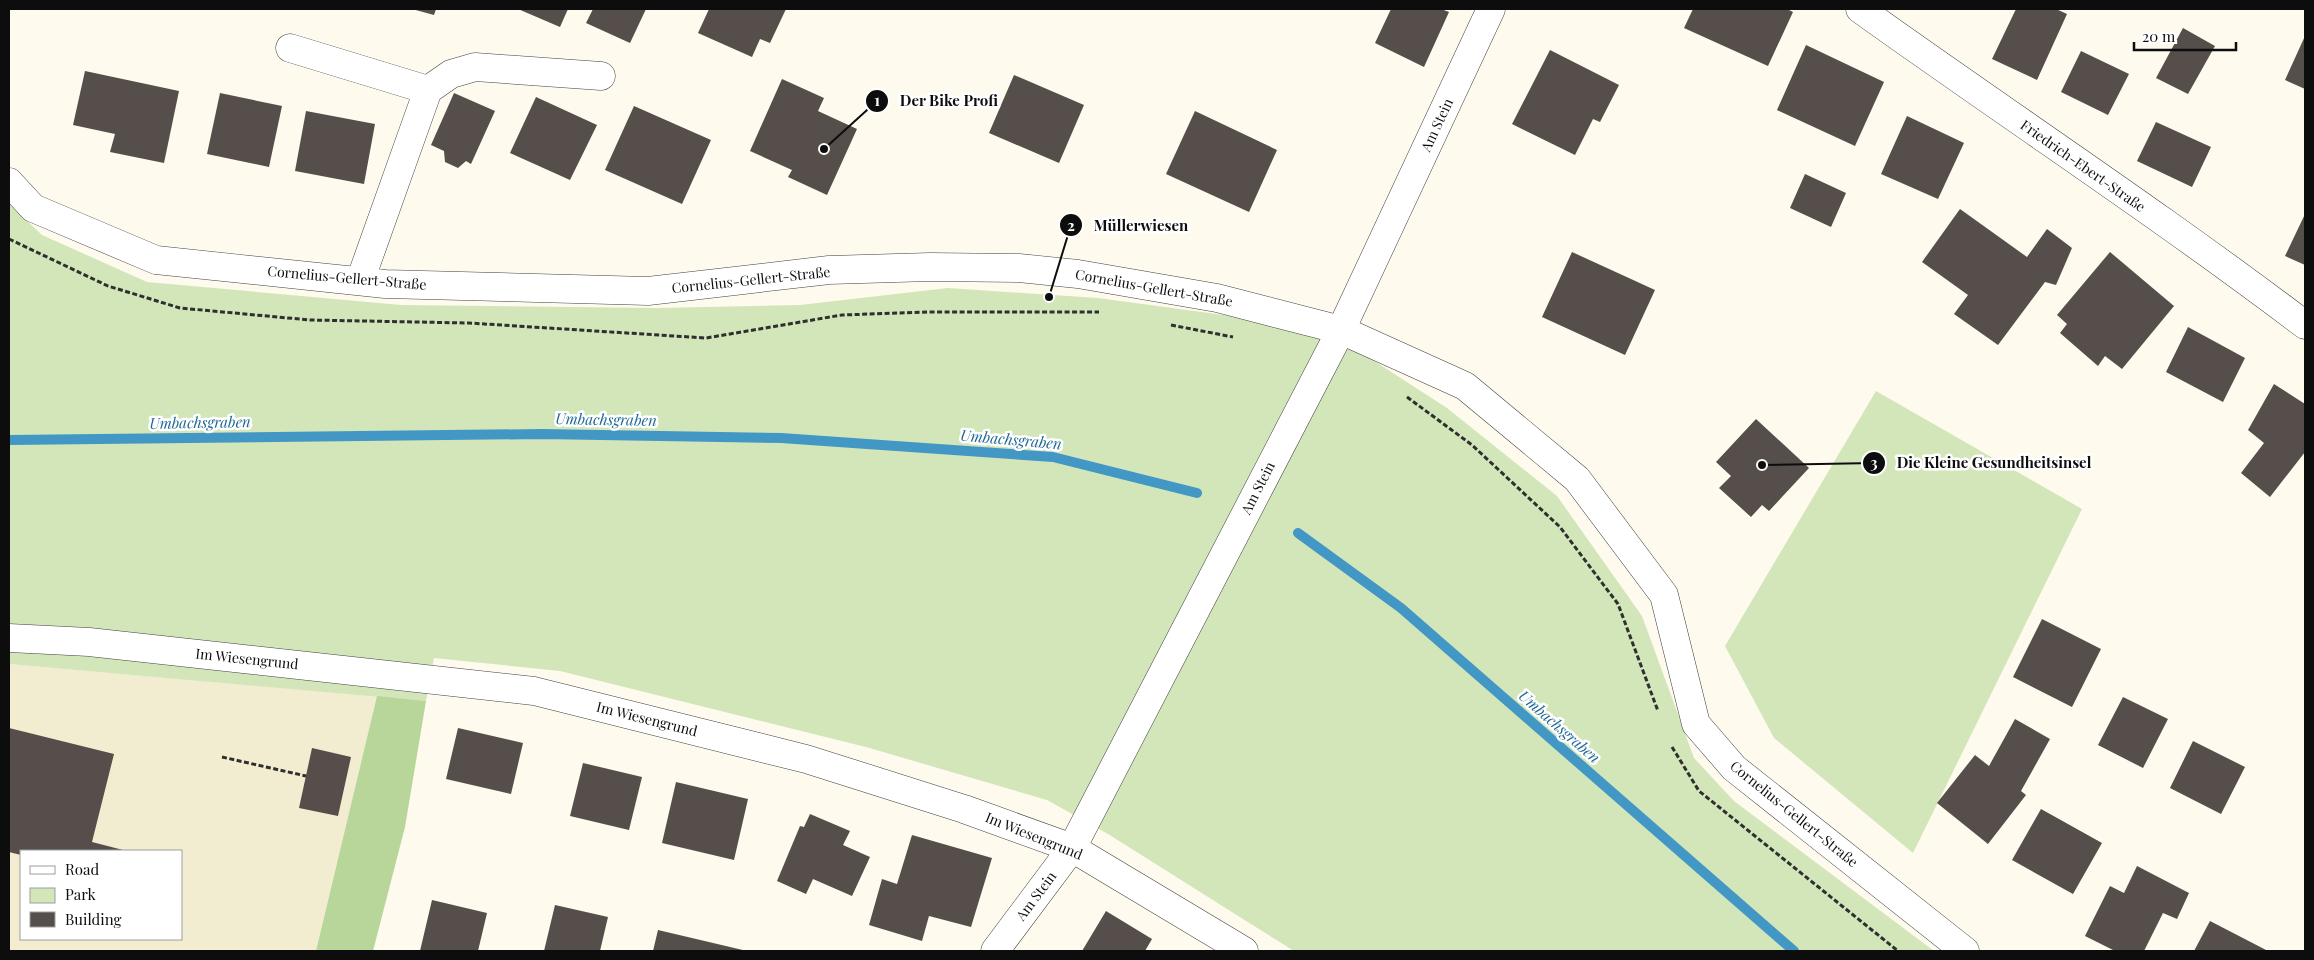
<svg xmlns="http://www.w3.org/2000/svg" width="2314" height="960" font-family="'Playfair Display',serif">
<rect width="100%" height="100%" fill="#fefaee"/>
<path fill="#f2edd0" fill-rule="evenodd" d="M9 664 377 696 316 951H9ZM21 851H181V939H21Z"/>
<path fill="#d3e6ba" d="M9 204 42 235 147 282 401 305 657 308 800 305 948 288 1098 298 1246 318 1348 344 1447 408 1557 496 1642 616 1694 758 1734 801 1934 951H1294L1108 834 1047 800 866 747 560 671 434 658 426 701 9 664Z
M1876 391 2082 509 1913 853 1774 738 1725 646Z"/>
<path fill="#b8d59a" d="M377 696 426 701 405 827 373 951H316Z"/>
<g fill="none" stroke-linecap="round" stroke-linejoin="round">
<path stroke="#4297c4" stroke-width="10" d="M9 440 542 434 781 438 1053 457 1197 493
M1298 533 1401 608 1794 951"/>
</g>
<path fill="#554e4a" d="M412 9H436L434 15Z
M518 9H568L560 27Z
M593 9H646L630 43 586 23Z
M709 9H786L770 43 760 39 752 57 698 33Z
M1391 9H1441L1449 12 1424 67 1375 43Z
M1693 9H1787L1793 12 1768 66 1684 28Z
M2016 9H2056L2067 14 2037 80 1992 59Z
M2183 28 2215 46 2188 94 2156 78Z
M2305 36V89L2285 80Z
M1806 45 1884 82 1855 146 1777 110Z
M1550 50 1619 85 1600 122 1593 119 1575 155 1512 124Z
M2081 51 2129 74 2108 115 2061 92Z
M85 71 179 91 164 163 110 152 115 134 73 125Z
M1014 75 1084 105 1059 163 989 133Z
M782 79 824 98 818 111 857 129 827 195 788 177 792 170 750 151Z
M220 93 282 106 269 167 207 154Z
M454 93 495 111 471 164 466 161 458 168 445 162 444 151 431 145Z
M536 97 597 125 570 180 510 153Z
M634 106 711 140 682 204 605 170Z
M306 111 375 124 364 184 295 171Z
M1195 111 1277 150 1249 212 1166 174Z
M1907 116 1964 143 1938 199 1881 174Z
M2156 122 2211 147 2192 187 2137 161Z
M1805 174 1846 193 1831 227 1790 208Z
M1960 209 2027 257 2047 229 2072 248 2056 285 2045 282 1998 345 1954 314 1968 295 1922 262Z
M2305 214V265L2285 256Z
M1572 252 1655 290 1625 355 1542 317Z
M2110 252 2174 306 2122 369 2105 356 2098 366 2060 333 2067 324 2057 315Z
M2188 327 2245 358 2223 402 2166 372Z
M2274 384 2305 404V452L2270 497 2241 473 2264 443 2248 430Z
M1756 419 1809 468 1769 511 1762 505 1751 517 1719 488 1731 476 1716 462Z
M2042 619 2101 649 2072 707 2013 677Z
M2123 697 2168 719 2143 768 2098 745Z
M2015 719 2050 739 2021 791 2026 795 1988 844 1937 803 1975 755 1989 766Z
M9 728 114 754 92 842 127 851H21V855L9 852Z
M458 728 523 743 511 794 446 779Z
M2193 741 2245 767 2221 814 2170 788Z
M312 748 351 757 338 816 299 808Z
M583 763 642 777 629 830 570 816Z
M676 782 748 799 734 860 662 843Z
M2041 809 2102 843 2073 894 2012 860Z
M810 814 850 831 843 845 870 857 852 896 813 879 806 894 777 881 800 826 804 827Z
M912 835 992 858 971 927 929 916 922 941 869 925 882 879 897 884Z
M2137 866 2189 893 2177 919 2163 913 2144 951H2115L2085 936 2110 886 2124 893Z
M432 900 487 913 478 951H420Z
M555 905 608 917 600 951H544Z
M1106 911 1152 939 1145 951H1082Z
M2210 921 2268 951H2194Z
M658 930 747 951H653Z"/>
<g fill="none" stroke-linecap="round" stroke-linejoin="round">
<g stroke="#404040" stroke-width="29">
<path id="minor" d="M1860 9C2008 115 2160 215 2305 325
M290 48 428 90 451 74 475 67 601 76
M9 182 33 208 156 260 385 284 648 291 829 270 930 267 1019 268 1078 274 1217 298 1341 330 1465 386 1577 479 1664 595 1696 724 1734 768 1965 951
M360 281 428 90
M9 638 89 642 534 691 806 759 964 809 1072 848 1244 951
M995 951 1072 848 1341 330 1491 9"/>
</g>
<path stroke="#2f2f2f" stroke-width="3" stroke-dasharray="5 2.5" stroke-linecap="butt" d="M9 239 108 286 180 308 310 320 469 323 706 338 842 315 928 312H1099
M1171 325 1233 337
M1407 397 1472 445 1560 527 1618 604 1658 711
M1672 747 1699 791 1898 951
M222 757 306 776"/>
<use href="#minor" stroke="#fff" stroke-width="28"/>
</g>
<g text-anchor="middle" stroke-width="5" stroke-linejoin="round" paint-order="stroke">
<g font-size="14" fill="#0d0d0d" stroke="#fff">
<text transform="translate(1437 125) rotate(-65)" y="5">Am Stein</text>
<text transform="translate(2083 166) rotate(35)" y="5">Friedrich-Ebert-Straße</text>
<text transform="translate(347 278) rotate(5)" y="5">Cornelius-Gellert-Straße</text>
<text transform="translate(751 280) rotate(-6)" y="5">Cornelius-Gellert-Straße</text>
<text transform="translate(1154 288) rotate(10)" y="5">Cornelius-Gellert-Straße</text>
<text transform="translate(1258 488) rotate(-63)" y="5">Am Stein</text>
<text transform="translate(247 659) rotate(6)" y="5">Im Wiesengrund</text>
<text transform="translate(647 719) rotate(14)" y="5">Im Wiesengrund</text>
<text transform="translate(1794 814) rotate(39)" y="5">Cornelius-Gellert-Straße</text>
<text transform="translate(1034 836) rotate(22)" y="5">Im Wiesengrund</text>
<text transform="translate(1036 896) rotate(-53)" y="5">Am Stein</text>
</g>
<g font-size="15" font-style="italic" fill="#1f6896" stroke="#fff">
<text transform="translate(606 420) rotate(1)" y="5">Umbachsgraben</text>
<text transform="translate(200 423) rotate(-1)" y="5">Umbachsgraben</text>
<text transform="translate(1011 440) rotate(5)" y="5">Umbachsgraben</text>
<text transform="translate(1559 727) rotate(41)" y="5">Umbachsgraben</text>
</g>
</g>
<path fill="none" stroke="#0d0d0d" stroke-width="2" d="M824 149L877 101M1049 297L1071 225M1762 465L1874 463"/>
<g fill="#0d0d0d" stroke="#fff" stroke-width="2">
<circle cx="824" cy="149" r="5"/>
<circle cx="1049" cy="297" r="5"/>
<circle cx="1762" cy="465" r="5"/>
<circle cx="877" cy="101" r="12"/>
<circle cx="1071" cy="225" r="12"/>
<circle cx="1874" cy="463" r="12"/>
</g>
<g font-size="15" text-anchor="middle" font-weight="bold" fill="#fff">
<text x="877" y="106">1</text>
<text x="1071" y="231">2</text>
<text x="1874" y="468">3</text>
</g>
<g font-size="15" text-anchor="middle" font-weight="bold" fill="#0d0d0d" stroke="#fff" stroke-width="5" stroke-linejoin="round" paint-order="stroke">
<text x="949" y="106">Der Bike Profi</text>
<text x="1141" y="231">Müllerwiesen</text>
<text x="1994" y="468">Die Kleine Gesundheitsinsel</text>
</g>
<rect width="2314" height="960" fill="none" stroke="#0d0d0d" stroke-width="20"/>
<rect x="20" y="850" width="162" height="90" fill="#ffffff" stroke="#9e9e9e"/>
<rect x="30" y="866" width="25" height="8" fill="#ffffff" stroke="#9e9e9e"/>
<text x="65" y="875" font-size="15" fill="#0d0d0d">Road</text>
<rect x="30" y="888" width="25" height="15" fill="#d3e6ba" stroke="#9e9e9e"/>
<text x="65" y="900" font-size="15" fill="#0d0d0d">Park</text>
<rect x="30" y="912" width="25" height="15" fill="#554e4a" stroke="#9e9e9e"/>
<text x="65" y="925" font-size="15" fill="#0d0d0d">Building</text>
<path d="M2134 42v8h102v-8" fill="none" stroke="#0d0d0d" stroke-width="2.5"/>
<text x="2142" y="42" font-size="15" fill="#0d0d0d" stroke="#ffffff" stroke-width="4" paint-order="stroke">20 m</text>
</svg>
